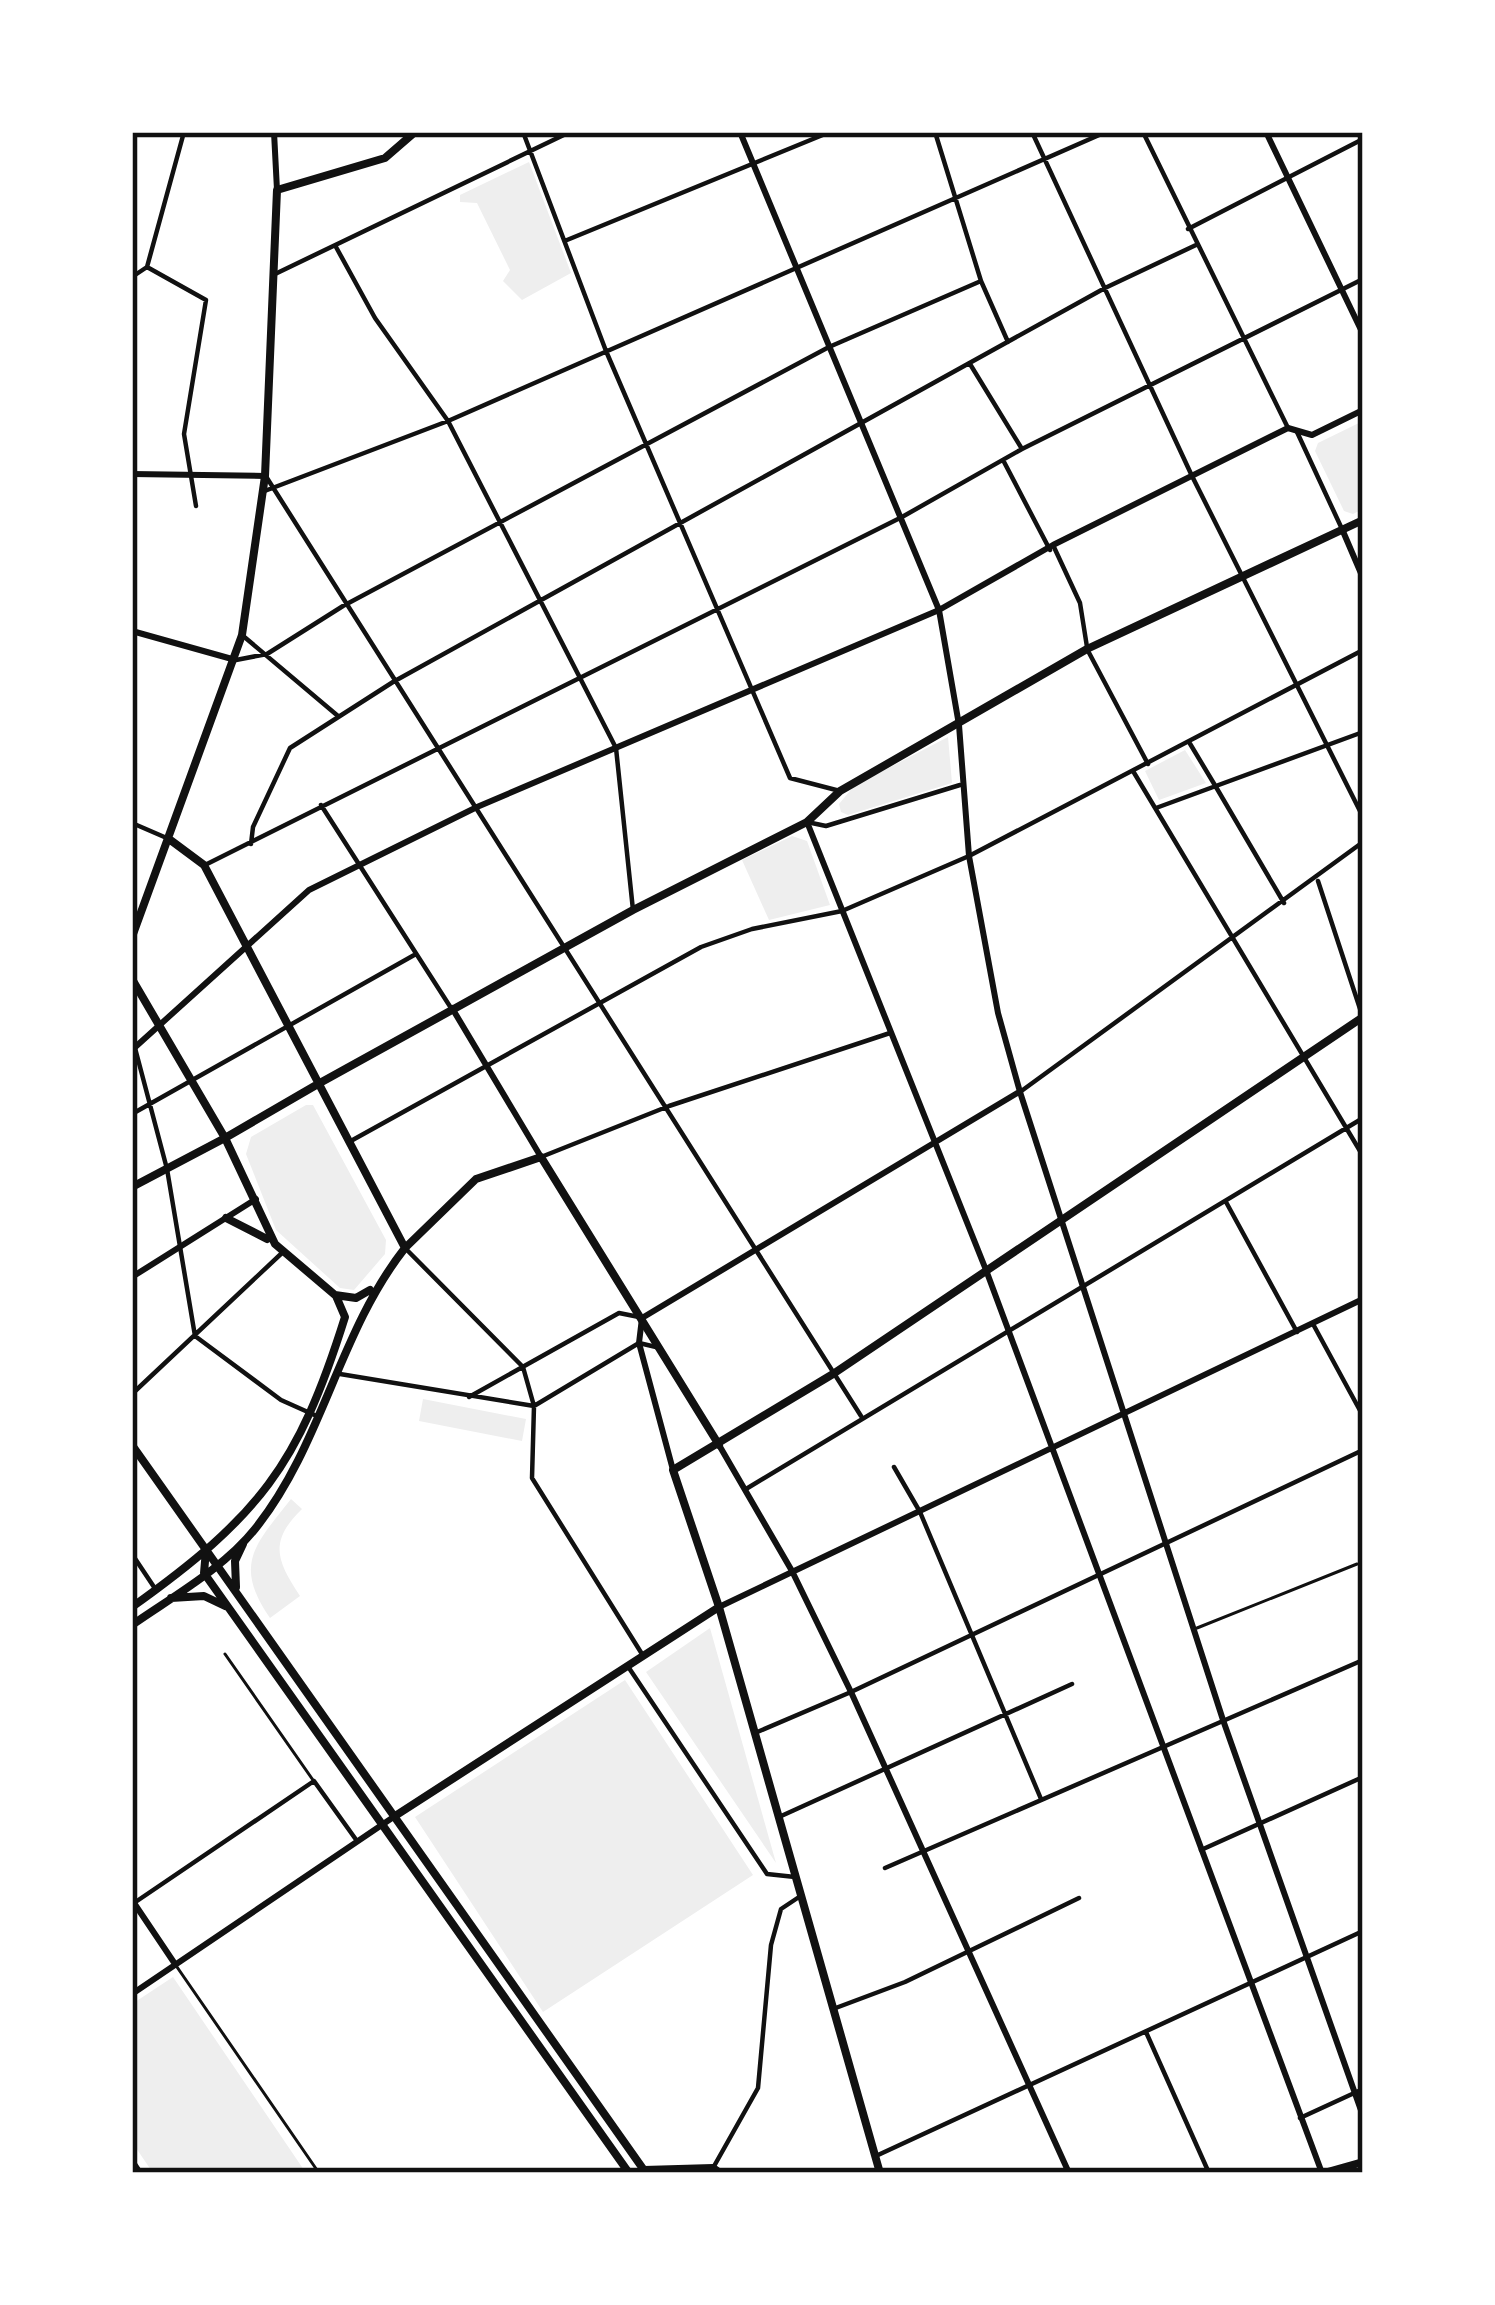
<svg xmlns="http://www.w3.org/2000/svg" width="1495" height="2305" font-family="Roboto,sans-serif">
<rect width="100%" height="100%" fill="#fff"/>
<path fill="#eee" d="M529 162 571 273 522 300 503 281 510 270 477 203 460 202V195Z
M1363 421V509L1353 514 1344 511 1315 451 1318 443Z
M948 737 952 783 848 815 841 812 839 804 854 786Z
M1185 750 1206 783 1159 800 1145 771Z
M792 836 807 841 830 905 769 920 742 860Z
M306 1105H313L386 1240 385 1254 354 1290 340 1288 276 1230 246 1154 251 1137Z
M423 1399 526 1419 522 1441 419 1421Z
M291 1499 302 1509C268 1542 277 1561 300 1596L270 1618C233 1564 255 1545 291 1499Z
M710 1628 776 1863 646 1672Z
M625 1680 753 1875 543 2012 415 1817Z
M173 1977 306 2173H153L132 2142V2004Z"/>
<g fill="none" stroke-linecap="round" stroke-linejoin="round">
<path stroke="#111" stroke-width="3" d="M1197 1628 1357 1564
M225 1654 313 1780
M177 1967 319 2173"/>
<path stroke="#111" stroke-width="4.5" d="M1053 545 1080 603 1087 647
M1189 742 1216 787
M1156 808 1363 732
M807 822 826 826 960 785
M349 1142 701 947 752 929 842 911 969 856 1363 650"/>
<path stroke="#111" stroke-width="4.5" d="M184 132 147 267 206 300 184 434 196 506
M523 132 606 351 790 778 840 791
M935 132 981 281 1008 342
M1032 132 1192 476 1363 817
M1143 132 1288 428
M1188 229 1363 139
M567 240 830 132
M336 247 375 318 448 421 616 748 633 910
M273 275 570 132
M132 277 147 267
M970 364 1022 449
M1297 432 1342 529
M1003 460 1050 550
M267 478 861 1416
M262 492 448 421 1106 132
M242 635 338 716
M1087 649 1148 764
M236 660 267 654 343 606 829 347 981 281
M1133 771 1363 1156
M1216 787 1284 903
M321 805 451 1008
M132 823 169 839
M251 844 253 827 290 748 393 682 1105 288 1196 245
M207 864 902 517 1022 449 1363 279
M1318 881 1363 1018
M135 1048 167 1169 195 1336 281 1400 319 1417
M1020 1092 1363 842
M132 1114 416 954
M541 1157 669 1106 890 1033
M1226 1202 1297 1332
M405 1248 523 1367 534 1406 532 1478 642 1654
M1313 1324 1363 1416
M340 1374 534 1406 639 1343 656 1347
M132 1394 283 1252
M469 1397 619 1313 639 1317
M894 1467 920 1512 1041 1799
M746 1489 1363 1118
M132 1554 156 1590
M629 1668 767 1874 795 1877
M755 1733 851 1692 1363 1450
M779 1817 1072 1684
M1201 1850 1363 1777
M885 1868 1363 1660
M134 1903 314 1781 357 1841
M833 2009 905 1982 1079 1898
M1146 2032 1209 2173
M1300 2118 1363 2089
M878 2155 1363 1931
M713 2168 758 2088 771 1945 781 1909 799 1897"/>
<path stroke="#111" stroke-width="6" d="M274 132 277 190
M740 132 939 610 959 725 969 856 998 1013 1020 1092 1223 1720 1363 2116
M1266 132 1363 334
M132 474 265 476
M1342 529 1363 578
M132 631 232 659
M807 822 986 1270 1322 2173
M452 1008 541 1157
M132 1050 309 890 477 807 939 610 1053 545 1288 428 1312 435 1363 410
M132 1277 256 1199
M719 1445 792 1571 851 1692 1069 2173
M673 1470 639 1343 642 1318 1019 1092
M719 1607 1363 1299
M132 1900 175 1964
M132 1994 395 1816
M132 2161 140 2173"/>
<path stroke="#111" stroke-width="8" d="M318 1084 633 910 807 822 840 791 1087 649 1363 520
M132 1187 225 1138
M405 1248 476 1179 541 1157 719 1445
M395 1816 719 1607
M880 2173 719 1607 673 1470 833 1374 1363 1017"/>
<path stroke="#111" stroke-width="8" d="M132 937 242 635 265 476 277 190 385 158 415 132
M132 979 225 1138 275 1244 335 1295 356 1298 370 1290
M225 1138 318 1084
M226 1218 267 1239
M132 1445 646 2173
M206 1550 204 1573 629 2173
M236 1587 235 1561 243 1544
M171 1598 204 1596 225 1606
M132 1607C259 1516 298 1467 345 1317L336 1296
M132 1625C172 1597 224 1568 255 1529 323 1444 338 1333 405 1248L204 865 169 839
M644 2170 713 2168 720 2173
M1324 2173 1363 2162"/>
</g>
<rect width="1495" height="2305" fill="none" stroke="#ffffff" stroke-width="270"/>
<rect x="135" y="135" width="1225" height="2035" fill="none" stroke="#111" stroke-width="4.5"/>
</svg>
